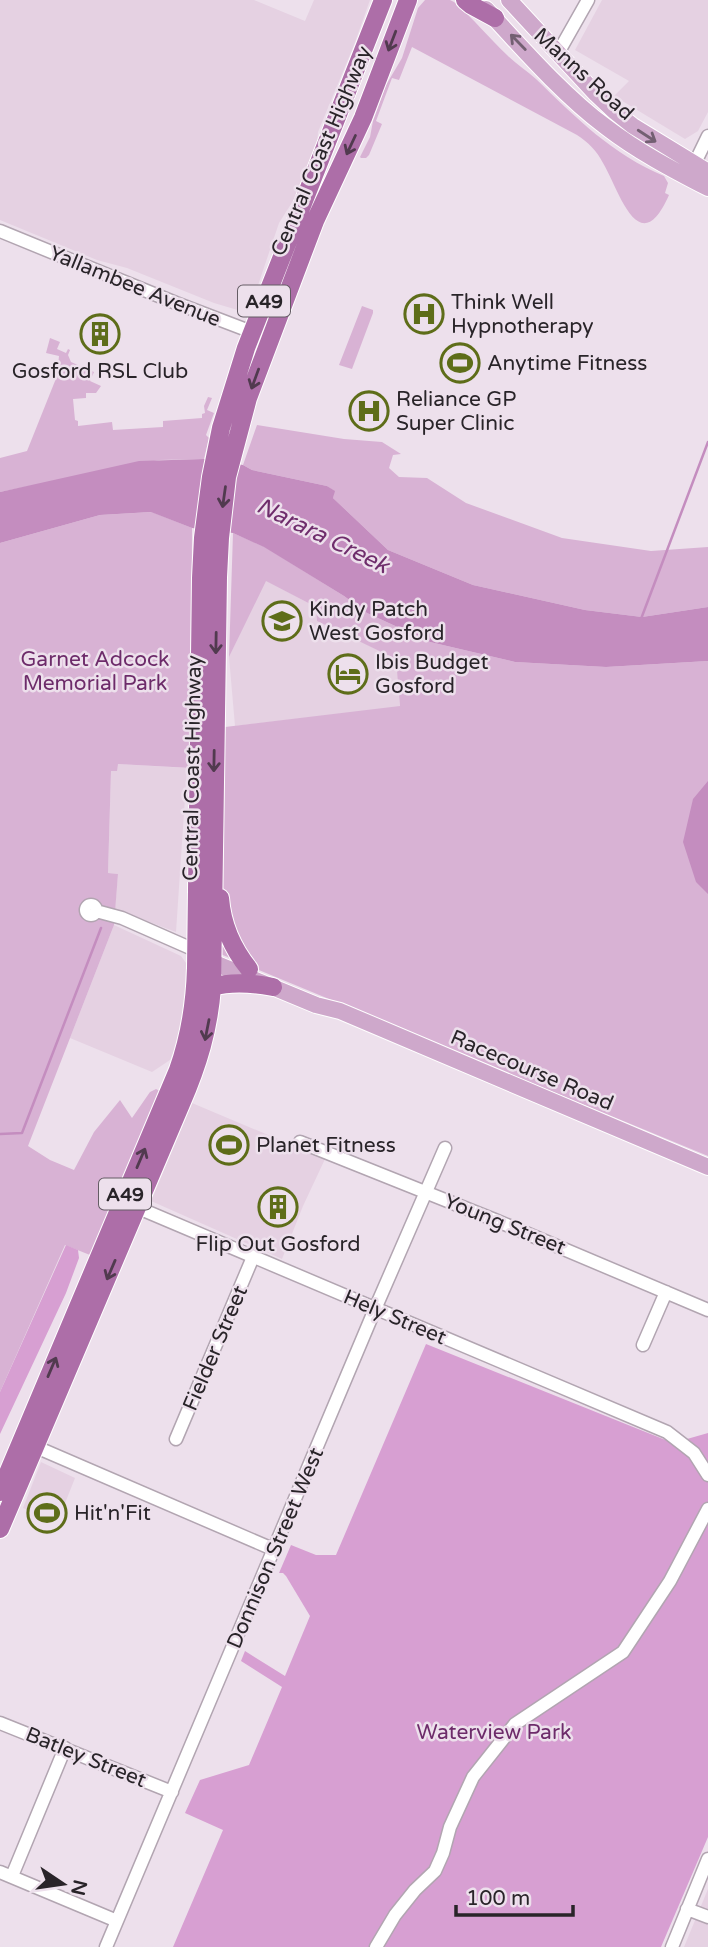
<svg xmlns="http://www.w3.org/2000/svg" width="708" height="1947" font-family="'Varela Round',sans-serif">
<rect width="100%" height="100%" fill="#ede0ec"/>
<path fill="#e5d1e2" d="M0 0H254L305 21 314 0H370L354 45 318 132 317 144 298 193 279 223 250 309 241 311 214 303 127 268 97 260 0 220Z
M602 0H708V112L698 131 685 139 614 96 629 81 575 50Z
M265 580 316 607 318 621 397 659 400 707 235 726 229 657Z
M118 764 187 768 176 932 115 909 118 874 108 873 111 771Z
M114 925 181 956 186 963 185 1002 180 1038 170 1060 152 1072 70 1038Z
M192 1103 325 1159 303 1206 282 1259 151 1201Z
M41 1462 75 1478 58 1521 23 1508Z
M708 1889V1947H684Z"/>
<path fill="#d8b2d4" d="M425 0H450L454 2C473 18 489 38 507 55 516 64 527 71 536 79 575 117 613 155 664 176L668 183 665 193 669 195C639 263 619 190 603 163 597 151 588 142 577 135L412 47 399 80 392 78 376 121 382 124 369 155 366 158H361L360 157 370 137 373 121 386 85 402 58 418 8Z
M362 306 373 310V313L352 369 339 365Z
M50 338 60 342 57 349 66 353 68 349 70 350 68 355 71 362 94 372 90 381 101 386 96 393H86V398L73 399 75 420 78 421V426L112 422 113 430 163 427V421L202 418V414L205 413 204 406 208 397 212 398 207 410 214 413 206 435 209 438 204 459 159 460 0 492V458L27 451 57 376 59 356 46 353Z
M257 425 344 439 382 442 401 454 393 455 389 468 399 477 427 478 466 503 562 538 651 551 708 547V607L642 617 585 610 473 585 388 550 333 498 334 491 327 486 252 470 243 465Z
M152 512 192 528 191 768 118 764 117 771H111L108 873 118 874 114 925 28 1146 50 1160 74 1170 94 1132 120 1100 132 1118 150 1092 156 1089 162 1092 90 1255 65 1245 0 1392V543L100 515Z
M233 533 265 547 344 596 367 613 430 642 515 662 606 667 708 661V1156L218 953 217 728 400 706 396 659 317 621 316 607 266 581 229 657Z"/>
<path fill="#d79fd2" d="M66 1245 78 1250 79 1258 66 1293 0 1434V1392Z
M426 1344 673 1443 708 1433V1837L661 1947H173L223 1830 185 1813 200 1780 249 1765 282 1687 241 1661 245 1651 285 1676 310 1616 286 1576 283 1573H279L291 1545 316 1555H336Z"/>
<path fill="#c48dbf" d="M204 459 243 465 252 470 327 486 335 491 333 498 388 550 473 585 585 610 642 617 708 607V661L606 667 515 662 430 642 367 613 344 596 264 547 233 533 192 528 151 512 100 515 0 543V492L139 461Z
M708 781V894L696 882 683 842 693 799Z"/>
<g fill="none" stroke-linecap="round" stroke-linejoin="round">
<path stroke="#c48dbf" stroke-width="2.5" d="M641 619 708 442
M0 1134 22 1133 101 928"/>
<g stroke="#b2a5b1" stroke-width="15">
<path id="minor" d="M558 53 588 0
M691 171 708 136
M0 231 176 303 252 332 259 337
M86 910a5 5 0 1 1 10 0a5 5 0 1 1-10 0Z
M96 911 122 918 197 951
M300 1142 495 1220 708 1310
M129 1204 667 1432 694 1453 708 1475
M643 1345 666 1292
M176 1439 253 1257
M36 1447 275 1550
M0 1723 172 1792
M0 1872 117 1921
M12 1876 65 1748
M687 1909 708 1917
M106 1947 375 1309 445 1148
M376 1947 395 1915 415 1890 435 1871 443 1853 450 1827 473 1777 515 1724 623 1652 670 1581 708 1509
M672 1947 708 1859"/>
</g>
<g stroke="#fff" stroke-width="18">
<path id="major" d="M509 0 596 94 614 111 633 126 708 172
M486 9C522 48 563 95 606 127 637 151 673 170 708 188
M204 957 212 962 316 1005 340 1011 708 1167"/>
</g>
<g stroke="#fff" stroke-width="20">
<path id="highway" d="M465 0 471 5 495 18
M220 898C222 924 233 949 249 969
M212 987C232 981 252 983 273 987
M0 1492 178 1070C190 1036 195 1004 196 968L201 578 203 538 211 477 221 428 246 348 383 0
M0 1529 181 1104C198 1065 209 1029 212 987L218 577 220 538 227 477 248 398 315 221 363 118 408 0"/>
</g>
<use href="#minor" stroke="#fff" stroke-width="12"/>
<use href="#major" stroke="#cea8cb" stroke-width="16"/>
<use href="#highway" stroke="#ad6ea8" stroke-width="18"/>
</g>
<defs><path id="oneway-shaft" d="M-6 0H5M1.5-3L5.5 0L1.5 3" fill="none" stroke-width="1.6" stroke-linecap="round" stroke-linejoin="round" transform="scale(1.75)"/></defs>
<g stroke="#513a4f">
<use href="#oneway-shaft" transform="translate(392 41) rotate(111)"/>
<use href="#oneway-shaft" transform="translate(351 145) rotate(115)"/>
<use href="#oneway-shaft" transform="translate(255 379) rotate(110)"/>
<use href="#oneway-shaft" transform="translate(224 497) rotate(98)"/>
<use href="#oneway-shaft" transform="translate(216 643) rotate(91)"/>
<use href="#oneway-shaft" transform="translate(214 761) rotate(91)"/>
<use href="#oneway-shaft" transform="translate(207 1030) rotate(101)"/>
<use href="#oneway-shaft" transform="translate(141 1158) rotate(-67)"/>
<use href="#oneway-shaft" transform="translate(111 1270) rotate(113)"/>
<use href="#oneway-shaft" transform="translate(52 1367) rotate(-67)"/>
</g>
<g stroke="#735f72">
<use href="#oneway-shaft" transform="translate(518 42) rotate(-134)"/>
<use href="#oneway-shaft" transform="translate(647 136) rotate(33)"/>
</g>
<defs>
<g id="hospital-ring" transform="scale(2.0125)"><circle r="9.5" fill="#ede0ec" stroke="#5e6d19" stroke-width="1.5"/><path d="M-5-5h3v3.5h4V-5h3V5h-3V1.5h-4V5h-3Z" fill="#5e6d19"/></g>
<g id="building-ring" transform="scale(2.0125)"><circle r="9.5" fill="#ede0ec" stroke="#5e6d19" stroke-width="1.5"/><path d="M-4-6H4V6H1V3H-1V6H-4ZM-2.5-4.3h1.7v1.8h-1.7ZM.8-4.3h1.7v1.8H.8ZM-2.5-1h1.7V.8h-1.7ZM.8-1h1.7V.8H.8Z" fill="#5e6d19"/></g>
<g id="stadium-ring" transform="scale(2.0125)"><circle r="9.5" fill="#ede0ec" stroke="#5e6d19" stroke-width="1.5"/><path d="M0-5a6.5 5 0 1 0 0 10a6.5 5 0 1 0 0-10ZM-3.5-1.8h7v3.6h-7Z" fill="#5e6d19"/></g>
<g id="school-ring" transform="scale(2.0125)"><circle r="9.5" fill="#ede0ec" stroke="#5e6d19" stroke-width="1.5"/><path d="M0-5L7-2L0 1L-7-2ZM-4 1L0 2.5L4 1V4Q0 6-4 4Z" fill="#5e6d19"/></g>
<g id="hotel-ring" transform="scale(2.0125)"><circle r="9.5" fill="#ede0ec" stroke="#5e6d19" stroke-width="1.5"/><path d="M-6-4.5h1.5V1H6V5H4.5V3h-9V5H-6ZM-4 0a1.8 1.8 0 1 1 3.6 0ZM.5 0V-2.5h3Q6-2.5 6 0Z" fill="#5e6d19"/></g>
</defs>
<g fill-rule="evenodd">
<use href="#hospital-ring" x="424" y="314"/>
<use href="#building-ring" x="100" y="334"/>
<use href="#stadium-ring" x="460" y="363"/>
<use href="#hospital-ring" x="369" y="411"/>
<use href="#school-ring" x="282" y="621"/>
<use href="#hotel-ring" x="348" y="674"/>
<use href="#stadium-ring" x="229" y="1145"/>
<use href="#building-ring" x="278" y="1207"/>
<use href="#stadium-ring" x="47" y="1513"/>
</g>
<g text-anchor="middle" stroke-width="5" stroke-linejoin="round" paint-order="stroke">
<g fill="#ede0ec" stroke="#645c64" stroke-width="2">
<rect x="238" y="285.5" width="52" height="31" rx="5"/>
<rect x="99" y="1178.5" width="52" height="31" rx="5"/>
</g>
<g font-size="19" font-weight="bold" fill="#292429">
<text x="264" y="308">A49</text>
<text x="125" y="1201">A49</text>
</g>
<g font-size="21" fill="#292429" stroke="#ede0ec">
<text transform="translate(584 74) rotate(42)" y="7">Manns Road</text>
<text transform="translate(321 151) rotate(-67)" y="7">Central Coast Highway</text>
<text transform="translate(135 286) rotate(22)" y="7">Yallambee Avenue</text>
<text transform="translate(192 768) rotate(-89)" y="7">Central Coast Highway</text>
<text transform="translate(532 1070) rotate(23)" y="7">Racecourse Road</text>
<text transform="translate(505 1224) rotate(22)" y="7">Young Street</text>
<text transform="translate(395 1317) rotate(23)" y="7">Hely Street</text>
<text transform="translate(215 1348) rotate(-67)" y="7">Fielder Street</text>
<text transform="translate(275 1548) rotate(-67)" y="7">Donnison Street West</text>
<text transform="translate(86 1757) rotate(22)" y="7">Batley Street</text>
</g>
<g font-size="21" fill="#292429" stroke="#ede0ec" text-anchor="start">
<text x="451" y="309">Think Well<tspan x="451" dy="24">Hypnotherapy</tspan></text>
<text x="487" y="370">Anytime Fitness</text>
<text x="100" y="378" text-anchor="middle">Gosford RSL Club</text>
<text x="396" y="406">Reliance GP<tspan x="396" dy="24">Super Clinic</tspan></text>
<text x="309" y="616">Kindy Patch<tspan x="309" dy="24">West Gosford</tspan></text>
<text x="375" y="669">Ibis Budget<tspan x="375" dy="24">Gosford</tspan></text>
<text x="256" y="1152">Planet Fitness</text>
<text x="278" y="1251" text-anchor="middle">Flip Out Gosford</text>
<text x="74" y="1520">Hit'n'Fit</text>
</g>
<g font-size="21" fill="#6d2b6a" stroke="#ede0ec">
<text x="95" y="666">Garnet Adcock<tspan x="95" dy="24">Memorial Park</tspan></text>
<text x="494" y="1739">Waterview Park</text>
</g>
<g font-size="23" font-style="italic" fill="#6f2d6c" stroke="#ede0ec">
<text transform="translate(323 535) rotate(26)" y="8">Narara Creek</text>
</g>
</g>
<g transform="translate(63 1884) rotate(103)" stroke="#ede0ec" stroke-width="5" paint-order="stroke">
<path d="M0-5L12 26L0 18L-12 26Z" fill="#292429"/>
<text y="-10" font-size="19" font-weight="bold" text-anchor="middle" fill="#292429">N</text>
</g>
<path d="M456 1905v10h117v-10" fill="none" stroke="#292429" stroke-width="3.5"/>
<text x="466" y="1905" font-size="21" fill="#292429" stroke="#ede0ec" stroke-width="5" paint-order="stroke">100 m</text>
</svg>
